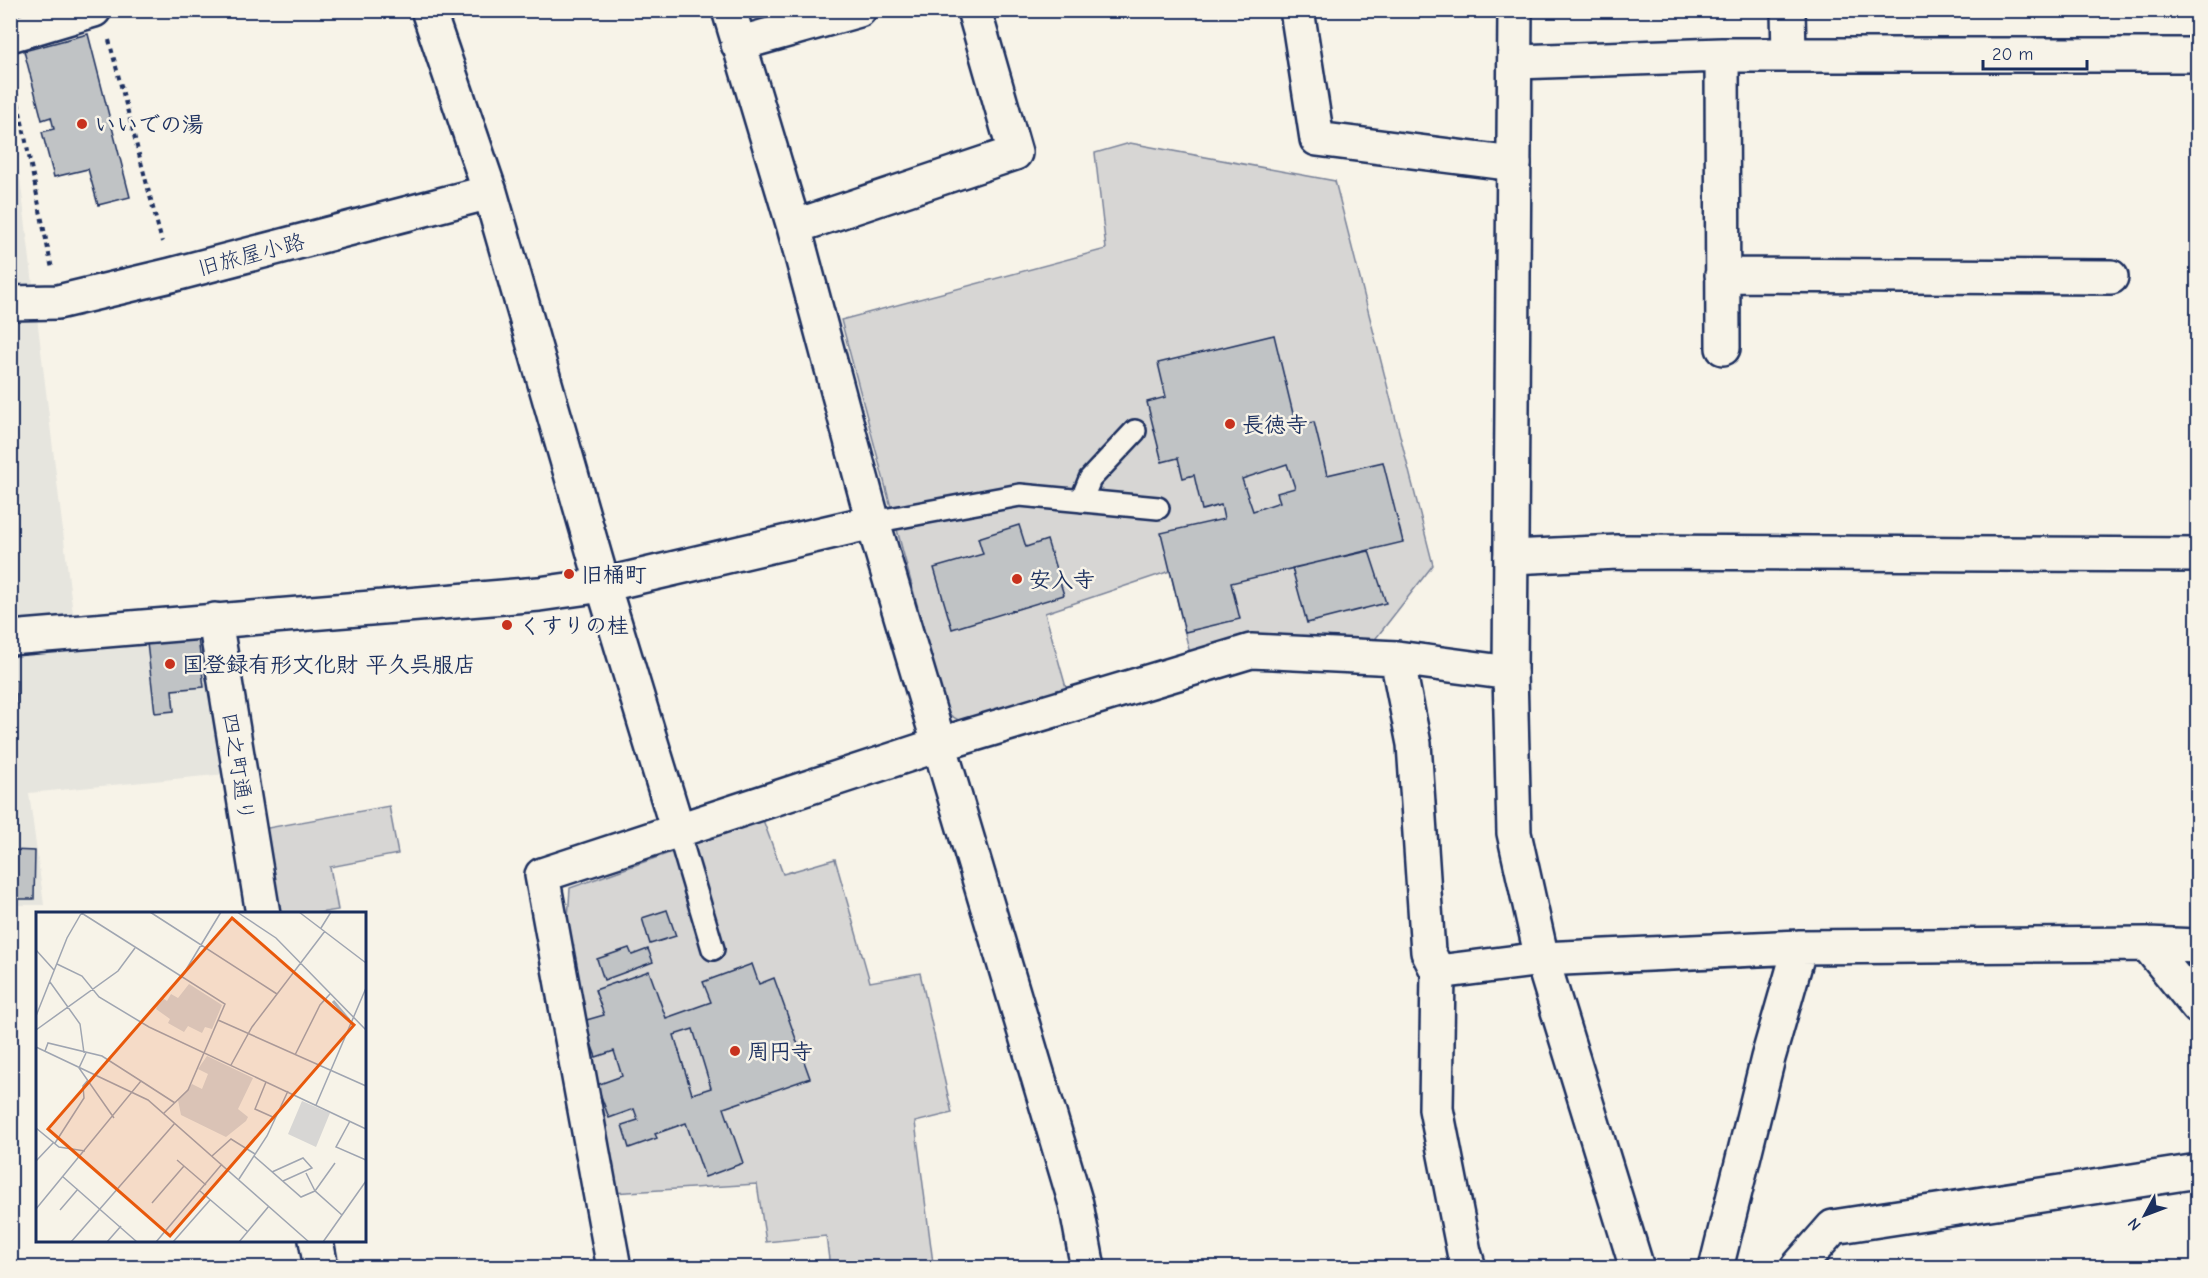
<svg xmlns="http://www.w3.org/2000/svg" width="2208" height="1278" font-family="'Comic Neue','Klee One',sans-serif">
<rect width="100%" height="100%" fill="#f7f3e8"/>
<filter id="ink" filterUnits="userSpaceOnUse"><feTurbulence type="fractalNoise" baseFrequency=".0167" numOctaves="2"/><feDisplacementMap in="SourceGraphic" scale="12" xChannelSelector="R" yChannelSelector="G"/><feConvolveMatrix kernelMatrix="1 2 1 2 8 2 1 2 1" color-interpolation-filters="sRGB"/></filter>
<g filter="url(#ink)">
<path fill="#e6e5de" d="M10 95 74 622 206 604 226 774 29 793 44 905H10Z"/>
<path fill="#d7d6d4" stroke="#798299" stroke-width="1.5" d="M1130 143 1335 181 1433 565 1362 656 1191 658 1170 571 1045 613 1069 698 967 725 946 713 841 320 1106 249 1095 153Z
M389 806 398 854 330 867 338 910 319 913H278L262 829Z
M763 820 783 874 835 859 870 982 920 973 952 1113 915 1122 933 1263 918 1268 830 1267 826 1236 766 1242 757 1184 612 1193 567 935 570 888Z"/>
<path fill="#c0c3c5" stroke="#1b2f5e" stroke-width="1.5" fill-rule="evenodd" d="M88 34 130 197 98 205 88 169 54 177 42 132 54 129 51 117 42 120 24 51Z
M1274 335 1296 426 1314 422 1327 475 1383 462 1403 542 1231 583 1240 619 1185 632 1161 533 1224 519 1221 505 1202 510 1194 475 1183 478 1178 458 1162 462 1147 402 1166 397 1158 363ZM1287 464 1295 488 1277 493 1280 502 1253 511 1242 479Z
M1019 525 1026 547 1047 540 1064 595 952 629 934 568 983 554 978 538Z
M1369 551 1386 603 1307 623 1292 568Z
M198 638 204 687 172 690 174 711 155 713 147 643Z
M10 680H17L15 757H10Z
M10 850 35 851 34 899H10Z
M667 910 676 936 650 944 642 918Z
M629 948 632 955 648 949 653 962 604 980 597 959Z
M752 964 759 984 774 978 810 1078 724 1108 743 1163 705 1177 686 1123 655 1134 657 1138 629 1148 622 1125 638 1120 634 1109 609 1118 597 1085 622 1076 614 1051 596 1057 583 1021 604 1015 595 990 649 971 666 1018 711 1002 703 982ZM693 1029 711 1088 692 1094 674 1035Z"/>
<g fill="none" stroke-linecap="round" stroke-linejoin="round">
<g stroke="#1b2f5e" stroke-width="26">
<path id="service" d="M1081 501 1090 479 1135 431
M873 522 1020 495 1158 508
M678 831 713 949"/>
</g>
<g stroke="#1b2f5e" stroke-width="38">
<path id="minor" d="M428 10 490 192 603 585 678 831
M729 10 794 227 873 522 1076 1204 1088 1268
M1297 10 1317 139 1514 164
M1788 10 1789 55
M10 35 94 10
M738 44 859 10
M1722 55 1723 348
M1515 62 1722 55H2198
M794 227 1015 153 974 10
M1722 275 2111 277
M10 303 58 302 171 275 490 192
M1511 557 1618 552 2198 555
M215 620 263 914
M10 638 539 594 603 585 873 522
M1397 658 1414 744 1428 952 1438 972
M2147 944 2198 1007
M316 1240 321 1268
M614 1268 542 875 941 744 1251 651 1397 658 1510 673
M1469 1268 1464 1252 1436 1109 1438 972 1542 959 1800 947 2147 944 2198 946
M1716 1268 1768 1058 1800 947
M1797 1268 1833 1227 2198 1171"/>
</g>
<g stroke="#1b2f5e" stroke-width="38">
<path id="tertiary" d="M1515 10 1510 673 1514 833 1542 959 1637 1268"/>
</g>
<path stroke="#1b2f5e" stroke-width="4" stroke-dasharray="4.5 4.5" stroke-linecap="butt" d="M109 40 162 242
M11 68 52 269"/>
<use href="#service" stroke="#f7f3e8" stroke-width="21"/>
<use href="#minor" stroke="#f7f3e8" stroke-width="33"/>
<use href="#tertiary" stroke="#f7f3e8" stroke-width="33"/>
</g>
</g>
<g fill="#c8321e" stroke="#f7f3e8" stroke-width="2">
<circle cx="82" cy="124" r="6"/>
<circle cx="1230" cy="424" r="6"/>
<circle cx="569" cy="574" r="6"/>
<circle cx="1017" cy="579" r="6"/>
<circle cx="507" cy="625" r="6"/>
<circle cx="170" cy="664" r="6"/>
<circle cx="735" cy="1051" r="6"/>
</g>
<g text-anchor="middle" stroke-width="5" stroke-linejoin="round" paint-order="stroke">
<g font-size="22" font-weight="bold" fill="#1b2f5e" stroke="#f7f3e8" text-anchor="start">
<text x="94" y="132">いいでの湯</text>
<text x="1242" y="432">長徳寺</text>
<text x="581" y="582">旧桶町</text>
<text x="1029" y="587">安入寺</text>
<text x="519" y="633">くすりの桂</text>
<text x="182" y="672">国登録有形文化財 平久呉服店</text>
<text x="747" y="1059">周円寺</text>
</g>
<g font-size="22" fill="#1b2f5e" stroke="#f7f3e8">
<text transform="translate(251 254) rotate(-15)" y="8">旧旅屋小路</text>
<text transform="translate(239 767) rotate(81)" y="8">四之町通り</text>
</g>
</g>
<g transform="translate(36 912)">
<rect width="330" height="330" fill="#f7f3e8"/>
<path d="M153 72 186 93 176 117 169 115 166 121 152 114 148 120 132 111 134 107 120 97 125 85 131 89 135 82 142 86ZM171 144 217 166 202 197 212 205 210 209 190 225 145 203 142 188 156 172 166 177 172 162 162 157ZM266 189 294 201 280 235 252 222Z" fill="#d7d6d4"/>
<path fill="none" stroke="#acb0b9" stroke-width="3" d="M297 89 313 108"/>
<path fill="none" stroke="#9fa5b1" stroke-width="1.5" d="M44 0 189 92 152 178 128 201M114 0 241 82M201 0 240 26 330 118M263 0 330 51M285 16 295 0M0 38 18 58M21 52 46 64 63 85 113 115 330 217M145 66 185 0M14 70 44 112 48 141M0 104 31 26 46 0M182 108 330 174M0 118 82 59 99 36M0 135 112 188 273 330M50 141 43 156 78 206M259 143 284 93 294 82M195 153 216 115 289 19M105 169 139 191M230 170 219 197 239 206M280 193 330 76M314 209 300 235 330 248M0 216 23 235 49 239M19 231 48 186 47 174 52 168M176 244 195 227 219 242M218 244 265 285 279 279 306 303M141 248 170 273M0 249 18 230M236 260 267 246 276 256 247 269M270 261 279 279M26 264 101 330M203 267 231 224 252 179M164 279 212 320M279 279 299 251M116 291 148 254M0 297 105 169 66 144 12 131 9 139M24 298 42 277M35 330 139 211M71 330 85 314M120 330 186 252M137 330 174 288M203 330 233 294M287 330 330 269"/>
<path fill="#e8590c" fill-opacity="0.15" stroke="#e8590c" stroke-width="3" d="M196 6 318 113 134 324 12 217Z"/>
<rect width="330" height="330" fill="none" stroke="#1b2f5e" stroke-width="3"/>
</g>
<rect width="2208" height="1278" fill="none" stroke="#f7f3e8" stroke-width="36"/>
<rect x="18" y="18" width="2172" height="1242" fill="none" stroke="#1b2f5e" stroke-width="2" filter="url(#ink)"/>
<g transform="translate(2145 1215) rotate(229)" stroke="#f7f3e8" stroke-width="4.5" paint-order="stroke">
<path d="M0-4.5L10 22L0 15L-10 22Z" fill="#1b2f5e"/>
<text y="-9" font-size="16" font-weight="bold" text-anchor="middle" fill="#1b2f5e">N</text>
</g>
<path d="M1983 60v9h104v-9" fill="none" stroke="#1b2f5e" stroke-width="3"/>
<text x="1992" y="60" font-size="18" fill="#1b2f5e" stroke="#f7f3e8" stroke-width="4.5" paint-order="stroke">20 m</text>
</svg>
